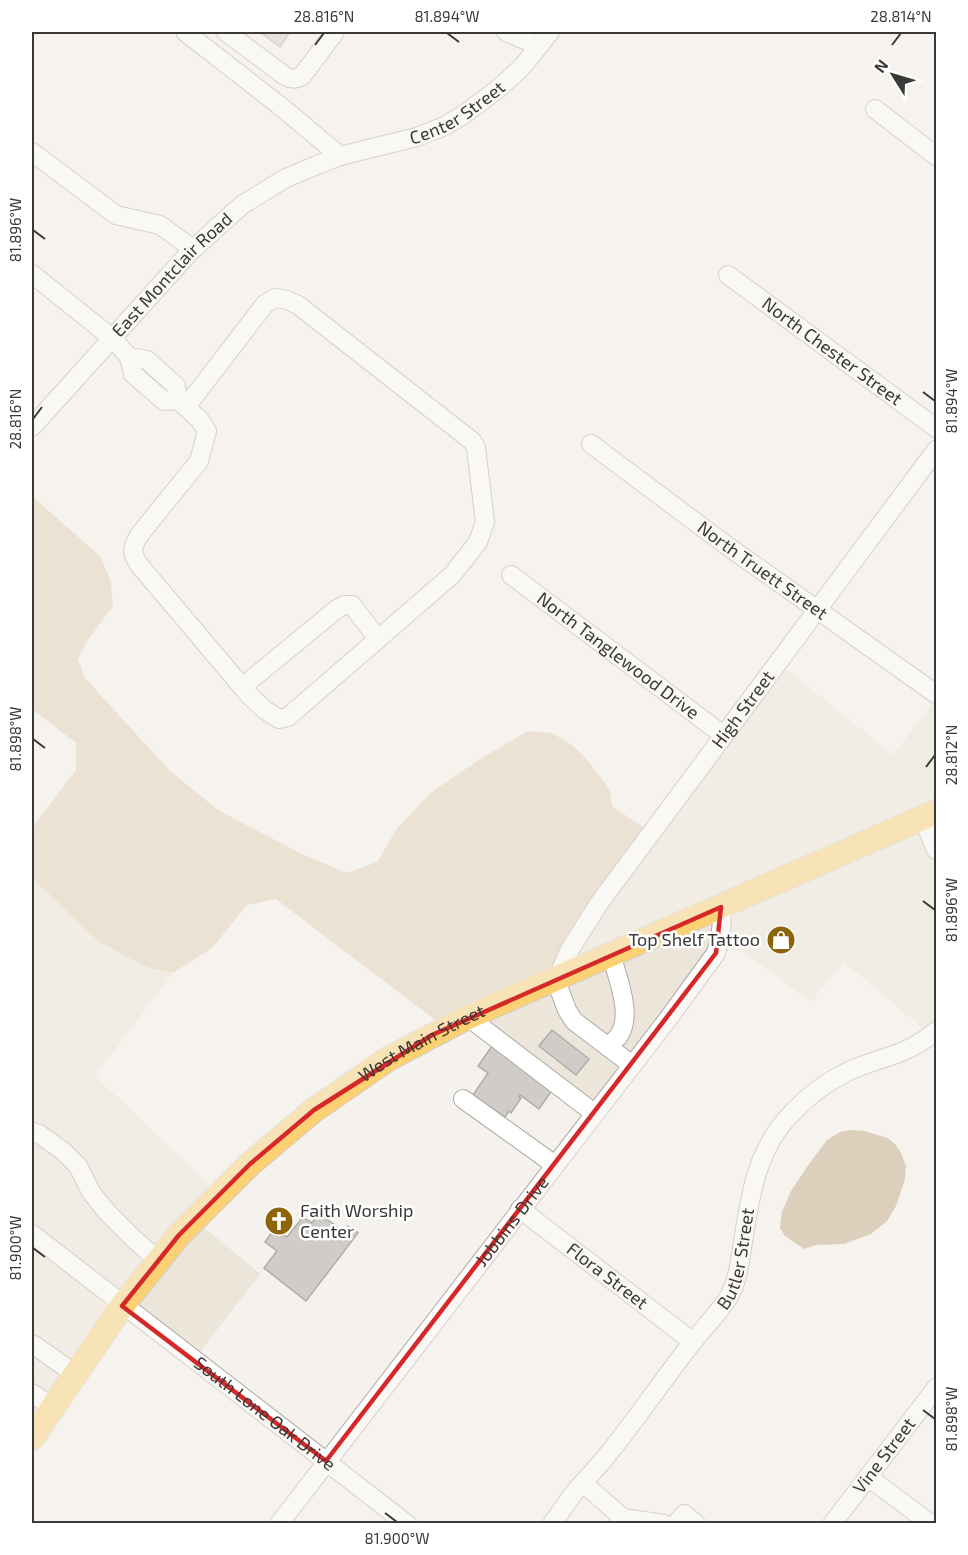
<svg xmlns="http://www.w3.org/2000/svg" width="968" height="1555" font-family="'Exo 2',sans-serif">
<rect width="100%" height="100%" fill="#f5f2ed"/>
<path fill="#ece5da" d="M784 667 893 755 936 699V803L563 966Z
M936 821V1028L931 1035 844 962 811 1002 727 940 589 1107 479 1026 545 993Z
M32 878 99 942 146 967 173 973 95 1076 214 1189 32 1423Z
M201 1225 261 1274 198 1354 133 1305Z"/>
<path fill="#e0cfb3" d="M32 496 100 556 111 582 113 606 88 640 78 659 85 678 170 771 218 810 300 853 347 873 377 862 398 827 433 791 480 759 528 731 552 733 572 745 586 758 610 790 612 806 654 835 563 966 439 1023 276 899 247 905 212 948 173 973 146 967 99 942 32 878V828L76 770V743L32 709Z"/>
<path fill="#bca47e" d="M850 1130 864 1131 888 1138 895 1144 901 1153 906 1166 905 1179 896 1206 887 1221 871 1234 844 1244 816 1245 804 1249 785 1236 780 1228 782 1212 791 1191 809 1164 827 1140 840 1132Z"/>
<path fill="#d0cdc9" stroke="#afaca7" stroke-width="1.5" d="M260 32H290L280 47Z
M552 1030 589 1059 576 1075 539 1046Z
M492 1046 553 1089 539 1109 520 1095 519 1097 521 1098 511 1113 509 1111 505 1117 473 1095 488 1073 478 1066Z
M319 1213 344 1232 348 1226 358 1233 306 1301 264 1268 277 1251 265 1242 275 1228 287 1237 303 1217 312 1223Z"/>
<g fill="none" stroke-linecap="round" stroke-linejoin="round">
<g stroke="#acaaa5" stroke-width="20">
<g id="minor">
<path d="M185 32 279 105 340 156"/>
<path d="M226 32 285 76C291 79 295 80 302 76L335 32"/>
<path d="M506 32 539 46"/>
<path d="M875 109 936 156"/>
<path d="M32 152 116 215 160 225 193 249"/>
<path d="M32 274 112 338 129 357 133 374 164 401 178 400 176 386 147 360 129 357"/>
<path id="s1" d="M728 275 936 428"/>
<path d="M178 400 200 420 207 431 199 461 140 534C131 548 131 553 140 566L249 695 265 710 279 719 288 717 452 575 478 542 485 522 476 448 472 441 298 305 287 300 275 298 265 304 186 407"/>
<path id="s2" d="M32 427 190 252 242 205 286 178 317 165 340 156 417 137 445 126 466 113 498 89 522 67 550 32"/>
<path id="s3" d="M591 444 726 545 936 694"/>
<path id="s4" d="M511 575 723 735"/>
<path d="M242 687 337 609 344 605H352L378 639"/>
<path d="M923 818 936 850"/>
<path id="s5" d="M558 977 569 951 600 902 936 450"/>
<path d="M555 978 567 1010 574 1021 632 1065"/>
<path d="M468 1017 594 1113"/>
<path d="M608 1047C611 1043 615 1040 618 1037 634 1016 617 977 611 954"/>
<path d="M463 1099 555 1165"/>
<path d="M32 1132 39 1134 63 1151 78 1166 91 1192 106 1211 135 1240 159 1261"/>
<path id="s6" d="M520 1209 693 1342"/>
<path id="s7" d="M32 1234 407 1524"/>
<path d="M34 1345 75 1374"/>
<path d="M32 1393 52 1407"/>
<path d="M868 1477 931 1524"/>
<path d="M583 1483 623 1518 618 1524"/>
<path d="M623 1518 664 1524"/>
<path id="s8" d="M279 1524 668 1019 716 953C721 938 723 923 721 907"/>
<path id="s9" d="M552 1524C559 1514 566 1504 573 1494 585 1480 598 1467 609 1453 637 1418 663 1380 691 1344 703 1329 717 1315 728 1298 738 1282 740 1260 743 1242 750 1195 757 1148 792 1113 808 1096 826 1082 847 1072 879 1057 907 1056 936 1031"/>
<path d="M676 1524 684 1514 696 1524"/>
<path id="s10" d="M832 1524 936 1388"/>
</g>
</g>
<g stroke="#d0cfcf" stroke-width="26">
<g id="major">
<path id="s11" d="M32 1438 122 1306 179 1235 250 1164 314 1110 388 1059 468 1017 936 812"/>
</g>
</g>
<use href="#minor" stroke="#fff" stroke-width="18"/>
<use href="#major" stroke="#fbd173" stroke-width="24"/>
</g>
<path d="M0 0H968V1555H0ZM721 907 716 953 326 1461 122 1306 179 1235 250 1164 314 1110 432 1035Z" fill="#f5f2ed" fill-opacity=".55" fill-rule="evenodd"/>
<path fill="none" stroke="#d62828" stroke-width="4.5" stroke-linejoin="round" d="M721 907 716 953 326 1461 122 1306 179 1235 250 1164 314 1110 432 1035Z"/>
<path fill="none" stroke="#3a3937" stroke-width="2" d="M447 33 459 42M315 45 324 33M892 45 901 33M33 230 45 239M923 392 935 401M33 419 42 407M33 739 45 748M926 767 935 755M923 901 935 910M33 1248 45 1257M923 1410 935 1419M385 1513 397 1522"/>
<defs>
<g id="shop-disc" transform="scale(1.5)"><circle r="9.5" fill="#8d6407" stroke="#fff"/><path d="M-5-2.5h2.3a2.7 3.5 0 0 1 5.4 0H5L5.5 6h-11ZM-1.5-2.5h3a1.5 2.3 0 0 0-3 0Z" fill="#fff"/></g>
<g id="church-disc" transform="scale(1.5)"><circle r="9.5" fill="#8d6407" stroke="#fff"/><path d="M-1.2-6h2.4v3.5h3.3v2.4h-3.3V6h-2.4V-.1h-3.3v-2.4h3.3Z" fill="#fff"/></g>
</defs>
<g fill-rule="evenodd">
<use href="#shop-disc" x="781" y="940"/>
<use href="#church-disc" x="279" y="1221"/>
</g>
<g text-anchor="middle" stroke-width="5" stroke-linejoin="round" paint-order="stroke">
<g font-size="18" fill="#3a3937" stroke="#fff">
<text dy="6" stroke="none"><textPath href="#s2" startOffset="542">Center Street</textPath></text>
<text dy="6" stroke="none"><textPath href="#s2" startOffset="207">East Montclair Road</textPath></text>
<text dy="6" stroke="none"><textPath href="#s1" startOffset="129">North Chester Street</textPath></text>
<text dy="6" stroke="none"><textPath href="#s3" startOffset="213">North Truett Street</textPath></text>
<text dy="6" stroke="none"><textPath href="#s4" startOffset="134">North Tanglewood Drive</textPath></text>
<text dy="6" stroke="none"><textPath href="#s5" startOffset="326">High Street</textPath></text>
<text dy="6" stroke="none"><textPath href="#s11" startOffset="562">West Main Street</textPath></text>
<text dy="6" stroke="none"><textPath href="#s8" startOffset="382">Jobbins Drive</textPath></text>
<text dy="6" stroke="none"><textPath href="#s9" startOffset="327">Butler Street</textPath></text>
<text dy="6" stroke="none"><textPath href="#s6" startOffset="110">Flora Street</textPath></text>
<text dy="6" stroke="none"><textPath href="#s7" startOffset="294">South Lone Oak Drive</textPath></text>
<text dy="6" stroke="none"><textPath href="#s10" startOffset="86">Vine Street</textPath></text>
</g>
<g font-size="18" fill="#3a3937" stroke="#fff" text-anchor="end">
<text x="760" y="946">Top Shelf Tattoo</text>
<text x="300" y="1217" text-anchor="start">Faith Worship<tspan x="300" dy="21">Center</tspan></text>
</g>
</g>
<rect width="968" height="1555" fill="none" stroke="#ffffff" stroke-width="66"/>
<g transform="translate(893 75) rotate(307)" stroke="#ffffff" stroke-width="4.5" paint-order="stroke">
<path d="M0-4.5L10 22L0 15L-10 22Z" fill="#3a3937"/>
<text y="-9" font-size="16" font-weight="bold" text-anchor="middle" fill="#3a3937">N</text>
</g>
<rect x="33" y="33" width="902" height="1489" fill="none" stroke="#3a3937" stroke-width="2"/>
<g font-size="15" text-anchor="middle" fill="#3a3937">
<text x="324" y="22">28.816°N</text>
<text x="447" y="22">81.894°W</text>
<text x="901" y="22">28.814°N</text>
<text transform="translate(16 230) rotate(-90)" y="5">81.896°W</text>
<text transform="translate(952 401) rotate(-90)" y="5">81.894°W</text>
<text transform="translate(16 419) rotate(-90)" y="5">28.816°N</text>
<text transform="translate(16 739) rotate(-90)" y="5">81.898°W</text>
<text transform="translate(952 755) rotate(-90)" y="5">28.812°N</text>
<text transform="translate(952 910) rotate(-90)" y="5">81.896°W</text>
<text transform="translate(16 1248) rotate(-90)" y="5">81.900°W</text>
<text transform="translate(952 1419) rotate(-90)" y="5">81.898°W</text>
<text x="397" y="1544">81.900°W</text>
</g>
</svg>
